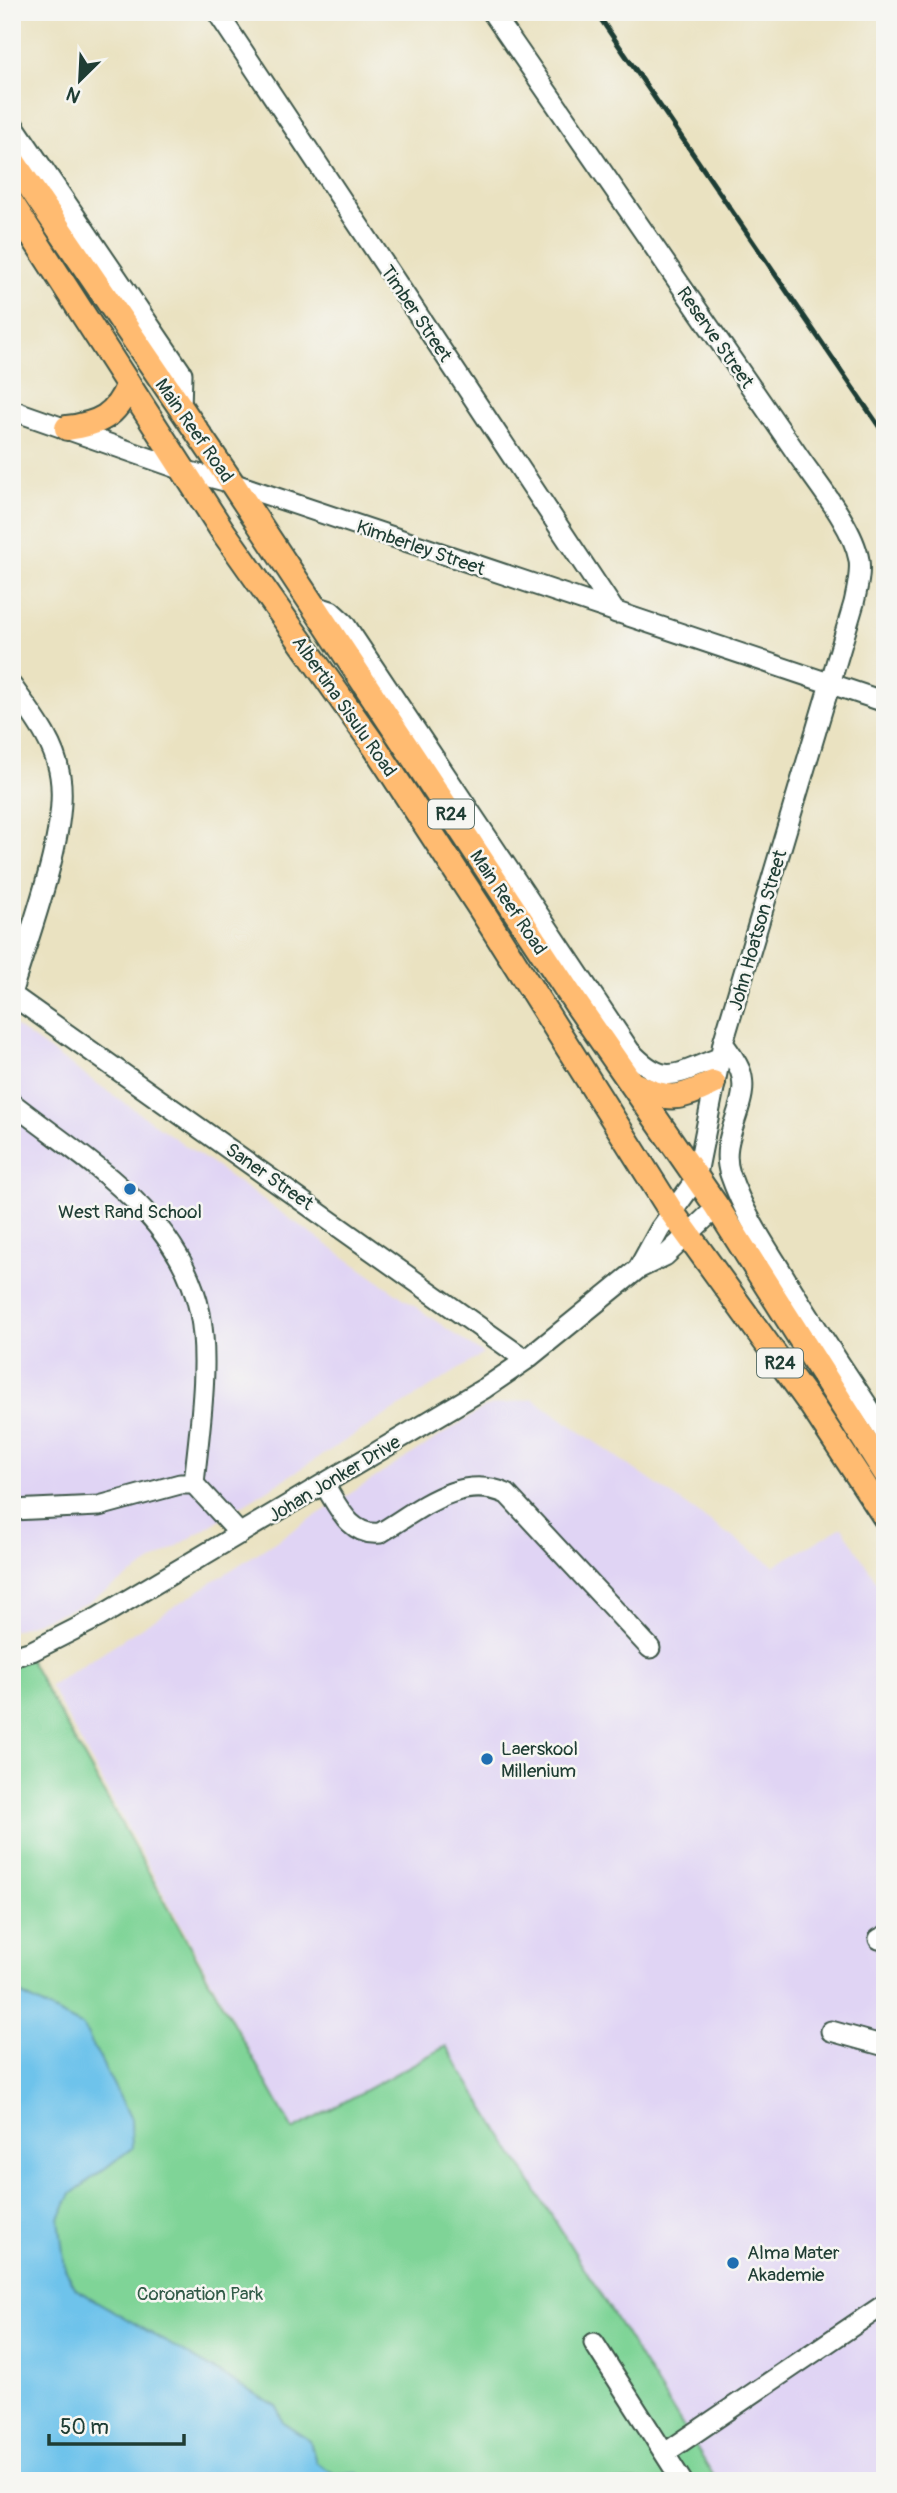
<svg xmlns="http://www.w3.org/2000/svg" width="897" height="2493" font-family="Pangolin,sans-serif">
<rect width="100%" height="100%" fill="#f6f6f2"/>
<filter id="ink" filterUnits="userSpaceOnUse"><feTurbulence type="fractalNoise" baseFrequency=".0143" numOctaves="2"/><feDisplacementMap in="SourceGraphic" scale="14" xChannelSelector="R" yChannelSelector="G"/><feConvolveMatrix kernelMatrix="1 2 1 2 8 2 1 2 1" color-interpolation-filters="sRGB"/></filter>
<filter id="wash" filterUnits="userSpaceOnUse"><feTurbulence type="fractalNoise" baseFrequency=".00686" numOctaves="4" result="noise"/><feDisplacementMap in="SourceGraphic" scale="28" xChannelSelector="R" yChannelSelector="G"/><feGaussianBlur stdDeviation="1.57" result="paint"/><feColorMatrix in="noise" values="0 0 0 0 0 0 0 0 0 0 0 0 0 0 0 0 0 1.4 0 .05"/><feComposite in="paint" operator="in"/></filter>
<g filter="url(#wash)">
<rect width="100%" height="100%" fill="#eae2c1"/>
<path fill="#e0d4f4" d="M12 1024 483 1354 87 1603 12 1631Z
M533 1399 774 1566 842 1527 885 1595V2481H717L446 2046 293 2130 50 1686 487 1406Z"/>
<path fill="#7fd497" stroke="#4f8866" stroke-width="2" d="M28 1657 293 2130 446 2046 717 2481H12V1662Z"/>
<path fill="#6ec3eb" stroke="#468090" stroke-width="2" d="M12 1990 83 2026 131 2119 132 2148 71 2194 59 2218 65 2269 76 2289 277 2407 283 2423 310 2441 316 2462 335 2474 357 2472 362 2481H12Z"/>
</g>
<g filter="url(#ink)">
<g fill="none" stroke-linecap="round" stroke-linejoin="round">
<g stroke="#3d5649" stroke-width="23">
<path id="minor" d="M217 12 616 613
M492 12 795 451C814 480 853 525 859 560 861 574 857 589 854 603L723 1043 696 1179 660 1229 638 1269
M12 123 182 373 181 410
M12 410 183 470 232 483 885 702
M312 605 331 611 344 623 630 1051C666 1089 676 1073 719 1058
M12 686C31 713 55 742 60 776 69 832 29 933 12 991
M12 995 526 1360
M723 1043C729 1051 736 1061 740 1070 753 1103 717 1136 730 1174 742 1209 761 1239 780 1269 813 1325 850 1378 885 1432
M12 1103C86 1161 180 1214 200 1313 210 1365 199 1432 194 1484
M324 1484C338 1506 350 1537 380 1533 419 1510 460 1473 507 1494L650 1648
M12 1510 99 1506 180 1484H194L240 1534
M12 1657 32 1651 99 1617 485 1388 526 1360 638 1269 665 1256 717 1207
M879 1939 885 1936
M831 2031 885 2046
M594 2343 682 2481
M665 2453 885 2304"/>
</g>
<g stroke="#3d5649" stroke-width="28">
<path id="major" d="M12 160 232 483 577 1005 717 1207 885 1472
M12 204 222 530 375 747 482 911 671 1211 812 1406 885 1517
M67 428C99 424 116 416 128 386
M635 1085C668 1102 680 1099 713 1083"/>
</g>
<use href="#minor" stroke="#fff" stroke-width="19"/>
<use href="#major" stroke="#ffbb71" stroke-width="24"/>
<path stroke="#1f3d34" stroke-width="5" d="M596 12 885 435"/>
</g>
</g>
<g fill="#1f6fb2" stroke="#f6f6f2" stroke-width="2.5">
<circle cx="130" cy="1189" r="7"/>
<circle cx="487" cy="1759" r="7"/>
<circle cx="733" cy="2263" r="7"/>
</g>
<g text-anchor="middle" stroke-width="5" stroke-linejoin="round" paint-order="stroke">
<g fill="#f6f6f2" stroke="#60746d" stroke-width="2">
<rect x="428" y="799.5" width="46" height="29" rx="5"/>
<rect x="757" y="1348.5" width="46" height="29" rx="5"/>
</g>
<g font-size="18" font-weight="bold" fill="#1f3d34">
<text x="451" y="820">R24</text>
<text x="780" y="1369">R24</text>
</g>
<g font-size="19" fill="#1f3d34" stroke="#f6f6f2">
<text transform="translate(417 313) rotate(56)" y="7">Timber Street</text>
<text transform="translate(716 337) rotate(55)" y="7">Reserve Street</text>
<text transform="translate(195 430) rotate(55)" y="7">Main Reef Road</text>
<text transform="translate(421 547) rotate(19)" y="7">Kimberley Street</text>
<text transform="translate(345 706) rotate(55)" y="7">Albertina Sisulu Road</text>
<text transform="translate(509 902) rotate(56)" y="7">Main Reef Road</text>
<text transform="translate(757 930) rotate(-74)" y="7">John Hoatson Street</text>
<text transform="translate(270 1176) rotate(35)" y="7">Saner Street</text>
<text transform="translate(334 1478) rotate(-31)" y="7">Johan Jonker Drive</text>
</g>
<g font-size="19" fill="#1f3d34" stroke="#f6f6f2" text-anchor="start">
<text x="130" y="1218" text-anchor="middle">West Rand School</text>
<text x="501" y="1755">Laerskool<tspan x="501" dy="22">Millenium</tspan></text>
<text x="747" y="2259">Alma Mater<tspan x="747" dy="22">Akademie</tspan></text>
</g>
<g font-size="19" fill="#325b48" stroke="#f6f6f2">
<text x="200" y="2300">Coronation Park</text>
</g>
</g>
<rect width="897" height="2493" fill="none" stroke="#f6f6f2" stroke-width="42"/>
<g transform="translate(80 80) rotate(204)" stroke="#f6f6f2" stroke-width="5" paint-order="stroke">
<path d="M0-5L12 26L0 18L-12 26Z" fill="#1f3d34"/>
<text y="-10" font-size="19" font-weight="bold" text-anchor="middle" fill="#1f3d34">N</text>
</g>
<path d="M49 2434v10h135v-10" fill="none" stroke="#1f3d34" stroke-width="3.5"/>
<text x="60" y="2434" font-size="21" fill="#1f3d34" stroke="#f6f6f2" stroke-width="5" paint-order="stroke">50 m</text>
</svg>
